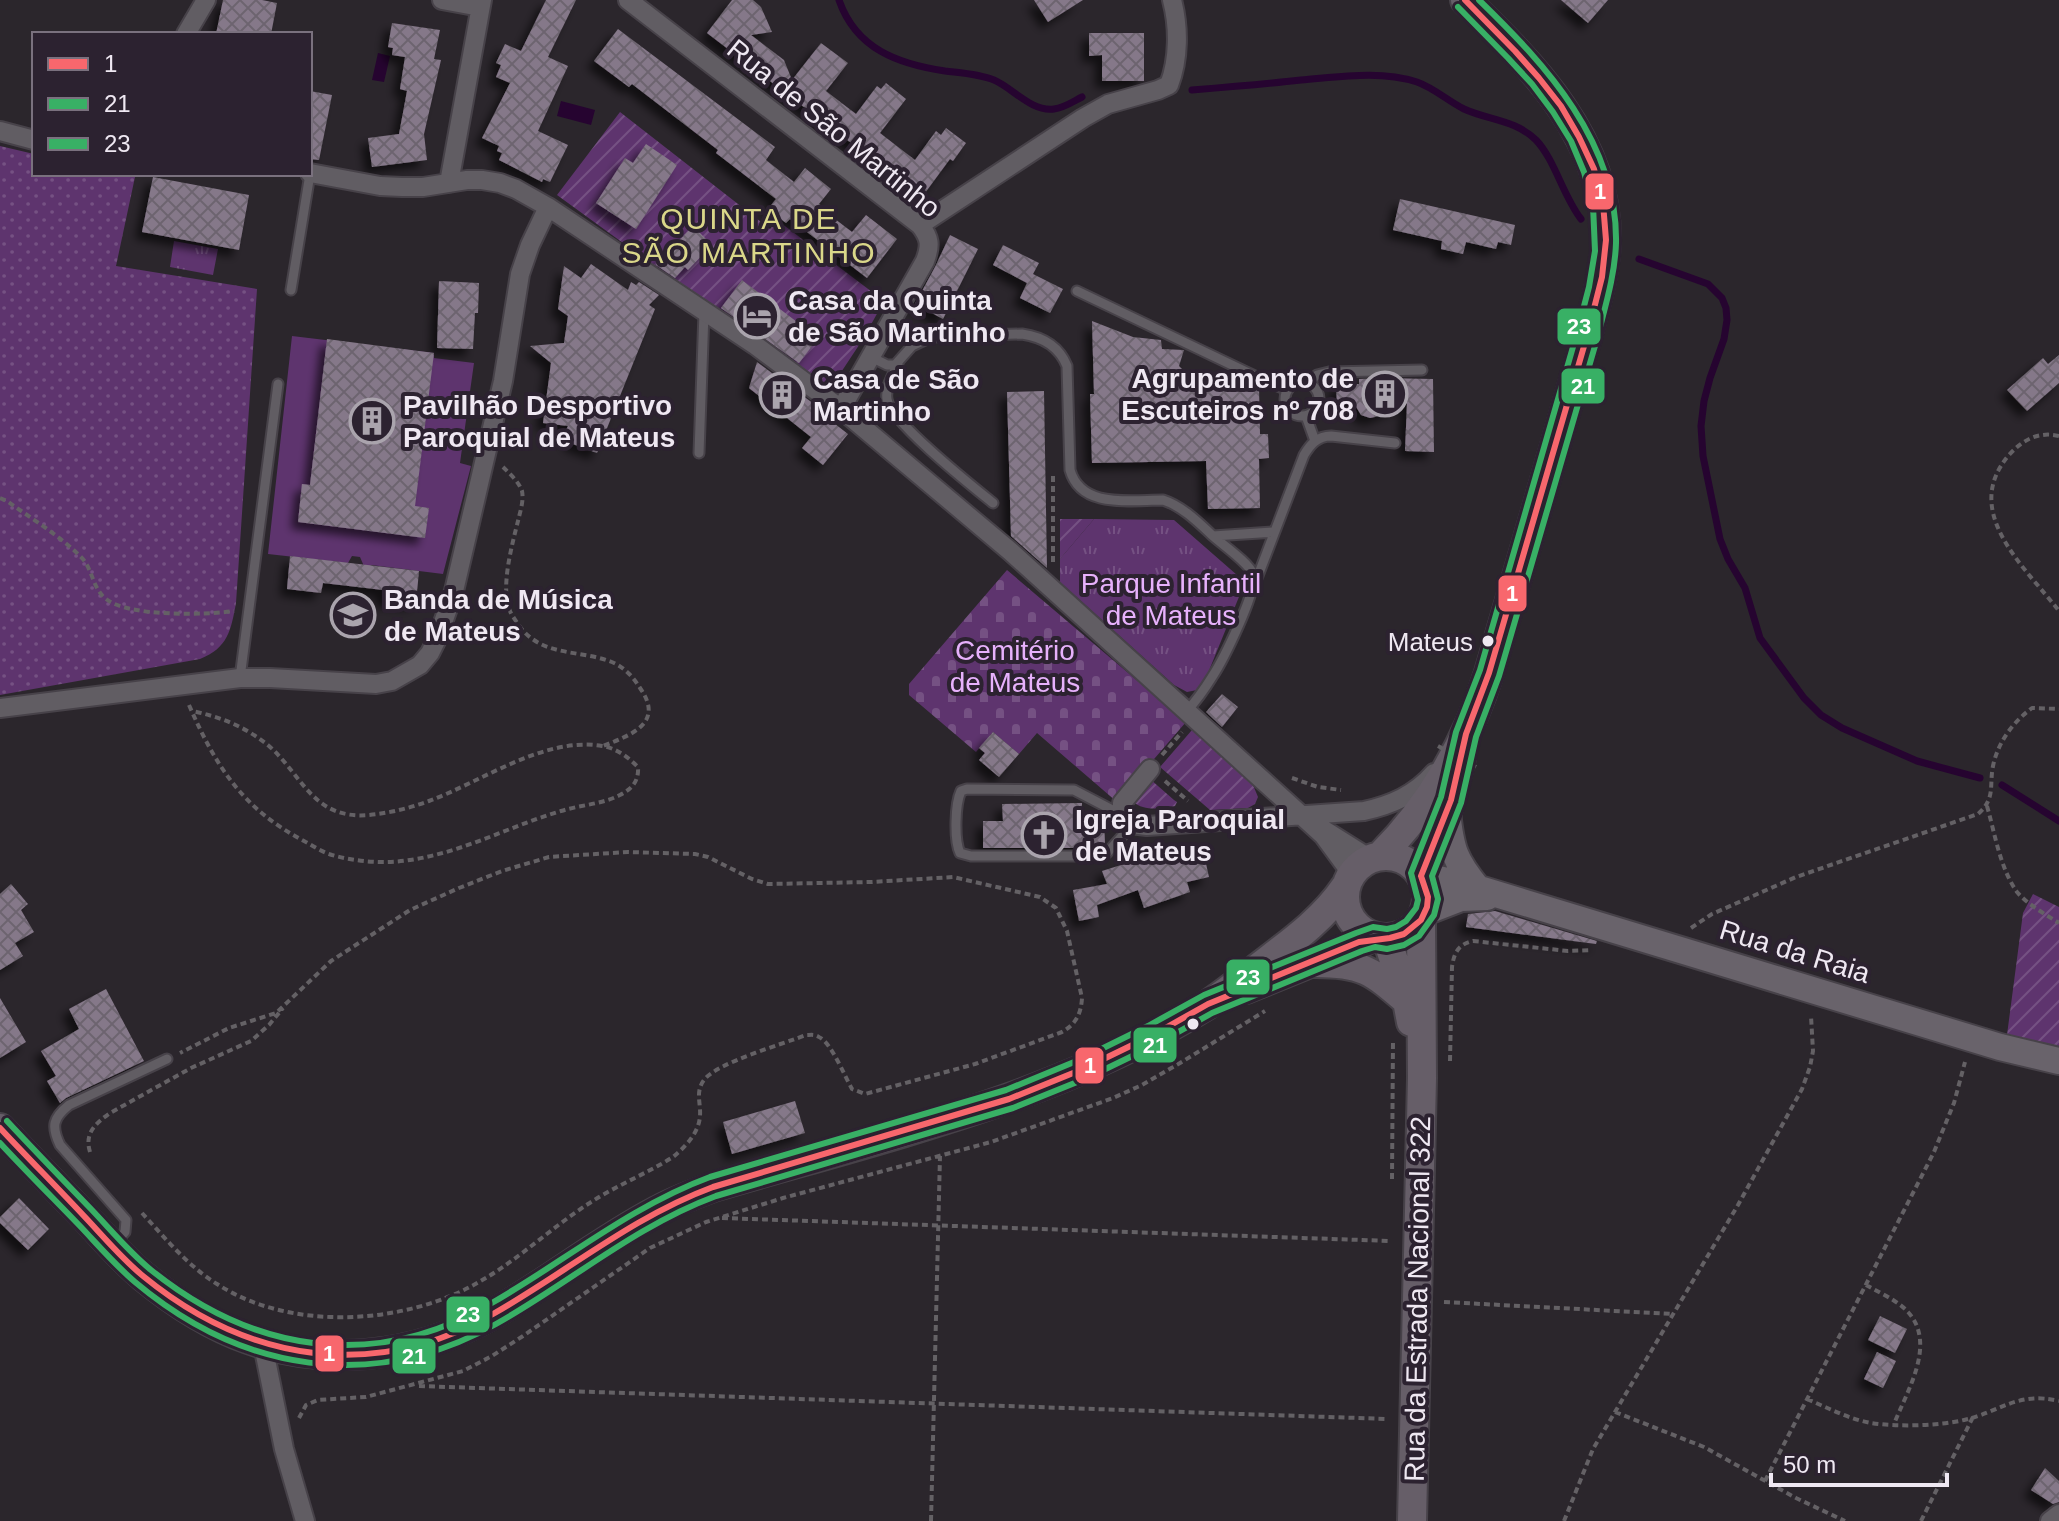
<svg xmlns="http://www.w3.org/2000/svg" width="2059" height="1521" font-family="Helvetica,sans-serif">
<defs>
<pattern id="grass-dots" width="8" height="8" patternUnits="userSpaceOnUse" patternTransform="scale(2)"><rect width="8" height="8" fill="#5e346e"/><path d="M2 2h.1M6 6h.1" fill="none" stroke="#755183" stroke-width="1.8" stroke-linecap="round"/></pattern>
<pattern id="cemetery-stones" width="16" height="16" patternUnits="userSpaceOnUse" patternTransform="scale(2)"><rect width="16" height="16" fill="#5e346e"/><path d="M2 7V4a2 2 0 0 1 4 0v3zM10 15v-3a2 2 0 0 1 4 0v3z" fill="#755183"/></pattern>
<pattern id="park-tufts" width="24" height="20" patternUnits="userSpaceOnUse" patternTransform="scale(2)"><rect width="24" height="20" fill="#5e346e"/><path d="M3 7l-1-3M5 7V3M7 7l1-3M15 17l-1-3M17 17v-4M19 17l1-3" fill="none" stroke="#755183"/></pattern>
<pattern id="garden-furrows" width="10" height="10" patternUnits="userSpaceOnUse" patternTransform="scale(2)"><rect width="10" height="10" fill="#5e346e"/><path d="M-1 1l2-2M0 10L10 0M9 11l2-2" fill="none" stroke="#755183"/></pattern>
<pattern id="building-cross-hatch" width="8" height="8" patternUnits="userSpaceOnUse" patternTransform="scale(2)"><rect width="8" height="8" fill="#857889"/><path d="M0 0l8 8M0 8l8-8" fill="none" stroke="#6d646f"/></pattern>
<filter id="shadow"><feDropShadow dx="-7" dy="7" stdDeviation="4" flood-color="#0009"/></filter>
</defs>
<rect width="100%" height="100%" fill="#2b262c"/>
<path fill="url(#grass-dots)" d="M0 146 34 154V174H121L135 177 116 266 257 289 236 603C231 630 228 648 200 659L0 695Z"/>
<path fill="url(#cemetery-stones)" d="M1007 570 1186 722 1117 802 1037 733 1019 754 993 732 976 752 909 695V684Z"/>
<path fill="url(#park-tufts)" d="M174 241 218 249 213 275 170 267Z
M1094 519 1174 520 1245 582 1206 678 1197 690 1187 692 1174 685 1060 582V559Z"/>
<path fill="url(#garden-furrows)" d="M620 112 770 229 777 220 884 301 863 339 828 392 557 195Z
M1094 519 1060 559V519Z
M1192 730 1253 785 1258 797 1255 804 1248 808 1210 810 1160 767Z
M1150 779 1174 800 1177 802 1175 806C1163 809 1142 811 1134 802Z
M2033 894 2059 907V1049L2007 1035 2023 913Z"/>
<path fill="#5e346e" d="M292 336 434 353V358L474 363 460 463 471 466 443 574 371 565 362 574 363 564 360 557 352 556 348 563 268 554Z"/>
<path fill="#260430" d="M378 53 390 56 384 82 372 80Z
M561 101 595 110 591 125 557 116Z"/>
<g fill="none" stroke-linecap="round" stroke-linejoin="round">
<path stroke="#260430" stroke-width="7" d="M839 0C856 49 898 64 945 71 961 73 979 74 994 80 1013 88 1031 112 1054 109 1064 108 1074 101 1082 97
M1192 90C1229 87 1265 84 1301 80 1339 77 1380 70 1417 82 1434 88 1448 101 1464 109 1488 120 1516 120 1536 140 1555 160 1563 196 1581 219
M1639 259 1708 284 1722 298 1726 308 1727 320 1724 339 1710 378 1704 401 1701 426 1703 456 1720 539 1728 559 1745 588 1760 638 1804 698 1821 715 1842 728 1917 761 1980 778
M2002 785 2059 821"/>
</g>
<path fill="url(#building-cross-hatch)" filter="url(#shadow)" d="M223 0H262L277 3 271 34H216Z
M546 0H576L548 57 568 66 538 131 568 145 550 182 543 179 542 182 499 160 502 153 497 151 499 146 482 138 510 83 496 77 501 65 496 63 505 44 521 51Z
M732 0H753L761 7 772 32 751 35 784 60 792 80 821 43 848 63 826 91 856 114 877 86 881 89 886 83 906 99 880 133 915 160 936 131 941 135 946 128 966 143 953 161 950 159 922 197 707 33Z
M1034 0H1083L1048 22Z
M1561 0H1608L1588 23Z
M392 23 440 30 434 59 441 60 424 134 427 160 372 167 368 138 399 134 407 91 400 89 405 57 392 55 393 48 388 47Z
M618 29 775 147 766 160 794 182 805 168 831 189 819 204 823 207 822 209 852 232 866 215 897 239 867 278 790 219 786 223 768 209 776 199 716 153 718 150 632 84 629 87 594 61Z
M1089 33H1144V81H1102V55L1089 56Z
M310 91 332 95 319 160 310 159Z
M646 144 677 165 636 229 596 203 625 158 633 163Z
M153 177 249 195 239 250 142 232Z
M1400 199 1515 225 1511 245 1498 242 1496 249 1466 242 1463 254 1441 249 1442 241 1393 230Z
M693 226 712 245 688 270 685 267 675 278 656 265Z
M950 235 978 249 943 319 915 304 935 267Z
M1003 245 1039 263 1033 274 1063 289 1050 313 1020 298 1027 283 993 265Z
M591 264 628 290 631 282 636 285 639 282 659 295 649 305 655 309 597 453 570 443 572 438 564 434 568 426 543 423 551 363 530 346 564 343 568 316 558 309 564 266 581 278Z
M742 280 818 338 799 363 721 308Z
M439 281 479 283 478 313H475L473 349 437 348Z
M1092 321 1133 337 1161 340 1162 349 1184 350 1179 366 1199 386 1255 384 1259 386 1260 434H1268L1269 458 1259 459 1260 508 1208 509 1206 461 1092 463 1090 394H1094Z
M327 339 434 353 415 506 429 508 425 538 298 522 302 484 310 485Z
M2059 355V383L2027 411 2007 390 2043 358 2048 364Z
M757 362 814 404 812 406 848 434 823 465 802 448 811 437 749 388Z
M1382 378 1433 379 1434 452 1405 451 1407 403 1375 417 1370 418 1361 415 1355 405H1337L1336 385 1359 384V379Z
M1044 391 1047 568 1011 536 1007 392Z
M290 556 419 571 416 603 382 600 383 590 323 583 321 593 287 589Z
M1222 694 1238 707 1222 727 1206 712Z
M993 732 1019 754 999 777 979 760 985 753 979 748Z
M1082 803V816H1104L1105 844 1103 847 1098 848H983V821H1003L1002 804Z
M1175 848 1181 864 1205 859 1209 877 1187 882 1190 892 1144 908 1138 890 1097 905 1099 917 1079 921 1073 890 1107 884 1102 871Z
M11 884 28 904 21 910 34 932 15 943 23 956 0 970V894Z
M1495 911 1597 941 1596 944 1466 927 1468 914Z
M106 989 144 1061 66 1098 60 1103 47 1081 56 1076 41 1051 79 1029 69 1009Z
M0 998 26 1042 0 1058Z
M795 1101 805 1133 732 1154 723 1122Z
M19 1198 49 1229 28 1250 0 1223V1217Z
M1880 1316 1907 1329 1895 1353 1868 1340Z
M1877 1352 1896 1361 1883 1388 1864 1379Z
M2045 1468 2059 1481V1502L2053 1504 2031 1490Z"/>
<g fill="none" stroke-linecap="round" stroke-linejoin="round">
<g stroke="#474249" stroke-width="13">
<path id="service" d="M291 290 310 174
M1077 291 1255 376 1287 390
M871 357 887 365H895L912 346 929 338 941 336 1022 334C1043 337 1059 346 1067 366L1070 470C1081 509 1130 500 1163 500 1182 506 1198 522 1213 536 1223 545 1249 563 1253 574 1259 589 1222 662 1212 677 1204 690 1196 701 1186 712
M898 364C893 375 885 387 887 399 890 421 972 486 993 503
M1285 399a17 17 0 1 1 34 0a17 17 0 1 1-34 0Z
M1308 383 1317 375 1329 372 1422 370
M1306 416 1315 441
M699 453 704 312
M1213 536 1274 532
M1256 581 1304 455C1310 445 1317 436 1331 436L1395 443
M240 678 278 384
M1122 815 1074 790 967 789 961 791C955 804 954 840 960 853L971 856H1100L1107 853 1132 825
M115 1243 125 1232 126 1220 60 1145C51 1126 53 1118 69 1105L167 1059"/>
</g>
<g stroke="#474249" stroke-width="22">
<path id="minor" d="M442 0 480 7
M628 0 920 225C930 238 931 245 925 261L841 409
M186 34 206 0
M0 131 34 140
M310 173 380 186 402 187H423L467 180H482L500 183 516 189 548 207 755 345 841 409 1010 551 1323 835 1345 865 1350 875
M449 183 482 0
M920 225 1083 118 1108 104 1158 90 1169 85C1179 59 1179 27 1172 0
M0 708 240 678H270L376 684 392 681 420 665 430 653 438 637 454 591 503 381 520 274 530 245 548 207
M1150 769 1122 803V815L1131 824 1147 826 1364 811C1391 805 1415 795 1434 773
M1326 831 1369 858
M263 1345 284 1449 305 1521
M2050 1521 2059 1514"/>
</g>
<g stroke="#474249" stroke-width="30">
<path id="secondary" d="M1447 812C1451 849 1454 860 1478 889
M1422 878 1438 879 1463 884 2000 1047 2059 1061
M1425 912 1461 898 1487 897"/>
</g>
<g stroke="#474249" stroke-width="32">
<path id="primary" d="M1381 855C1431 805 1468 740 1489 673L1587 336C1595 305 1605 273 1606 240 1607 139 1532 65 1465 0
M1345 897a41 41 0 1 1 82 0a41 41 0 1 1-82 0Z
M1421 876 1447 812 1461 758
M1387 939 1407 1001 1411 1022
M1316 963C1363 963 1372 971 1407 1001
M1246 989 1374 937
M0 1128C28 1158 56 1187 84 1216 103 1236 122 1259 144 1277 211 1332 279 1361 367 1354 410 1350 455 1336 493 1314 549 1282 600 1241 657 1211 675 1201 694 1194 713 1187 880 1138 1058 1098 1207 1005 1224 994 1239 981 1256 969 1287 945 1323 920 1345 887
M1412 1521 1422 1078 1421 919"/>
</g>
<path stroke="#646165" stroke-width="4" stroke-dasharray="6 4" stroke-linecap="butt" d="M2059 436C2039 431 2022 440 2009 455 1960 512 2025 567 2059 611
M503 467C510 474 519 482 522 491 524 501 520 512 518 521 512 545 500 588 510 611 512 616 517 622 520 627 544 658 582 649 614 663 625 668 634 678 640 688 665 723 631 735 603 746
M1053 476V564
M0 498 7 501C32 519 60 536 81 557 93 569 92 588 106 599 128 617 206 615 234 611
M189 705C216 767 243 809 304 841 313 846 322 852 332 855 357 862 384 864 410 860 464 852 510 826 561 811 580 805 603 804 620 795 632 789 639 781 638 767 628 757 616 748 602 746 545 736 481 782 429 801 410 808 390 813 369 815 313 820 303 776 269 746 246 727 221 717 192 711
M1162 755 1182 732
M1292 778 1318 787 1341 790
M1165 781 1188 801
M1987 806C1995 834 2000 868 2017 892 2028 905 2045 914 2059 923
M1691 928 1712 914 1796 877 1978 814C1996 798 1989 786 1993 766 1998 742 2013 722 2032 708L2059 709
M1450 1061 1452 967C1454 952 1459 944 1473 941L1568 951 1592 950
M90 1152C84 1133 96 1123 110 1113L191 1068 251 1041 269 1025 283 1008
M1392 1179 1393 1040
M142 1213C165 1238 188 1266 217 1284 291 1332 405 1325 479 1282 518 1260 551 1228 588 1204 615 1186 646 1174 673 1157 685 1147 699 1133 700 1116 701 1103 695 1092 704 1080 716 1063 783 1044 806 1035 811 1035 815 1034 819 1037 831 1042 845 1077 852 1089L865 1094 975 1064 1062 1032C1076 1024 1081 1014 1082 998L1067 931 1056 908 1040 897 953 877 872 882 768 884 752 879 708 857 695 854 628 852 549 857 502 871 459 888 410 910 331 961 276 1013 229 1028 180 1053
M722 1218 1391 1241
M1866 1285C1880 1293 1897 1300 1908 1312 1937 1344 1907 1391 1894 1424
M1444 1302 1673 1314
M419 1386 1388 1419
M1807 1399C1828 1408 1849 1419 1871 1423 1898 1427 1937 1426 1964 1420 2000 1412 2017 1391 2059 1401
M1615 1412 1704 1447 1796 1498 1845 1521
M299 1418 306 1405 318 1400 366 1397 463 1371 492 1356 523 1336 650 1248 706 1222 783 1198 991 1142 1113 1098 1142 1085 1180 1063 1265 1011
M1765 1481 1934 1152 1954 1103 1965 1062
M931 1521 940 1156
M1564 1521 1593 1449 1738 1205 1802 1089 1810 1067 1813 1051 1811 1016
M1921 1521 1973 1417"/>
<use href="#service" stroke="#615d63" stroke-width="9"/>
<use href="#minor" stroke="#615d63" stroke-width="18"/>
<use href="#secondary" stroke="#69636b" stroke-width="26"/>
<use href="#primary" stroke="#665e68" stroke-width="28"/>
<path stroke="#646165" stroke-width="4" stroke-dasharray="6 4" stroke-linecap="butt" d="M1438 746 1476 767"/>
<g stroke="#2c2230" stroke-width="12">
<path id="bus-1" d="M1421 876 1451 800 1466 734 1489 673 1587 336 1602 277 1606 240 1603 203 1594 169 1579 137 1561 106 1539 78 1515 51 1465 0
M0 1128C28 1158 56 1186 84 1216 103 1236 121 1258 143 1276 248 1362 373 1382 493 1314 567 1272 632 1217 713 1187L1009 1099 1083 1069 1153 1035 1208 1004 1359 942 1390 938 1404 934 1421 920 1427 907 1428 897 1421 876"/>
</g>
<g stroke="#2c2230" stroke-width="12">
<path id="bus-2" d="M0 1143C26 1171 53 1198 80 1226 98 1245 115 1265 135 1282 242 1372 372 1393 496 1324 571 1282 635 1226 716 1196L1013 1108 1087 1078 1157 1044 1212 1013 1362 951 1375 947 1387 949 1404 945 1419 936 1434 915 1438 899 1432 876 1461 803 1476 737 1499 676 1597 339C1605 307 1615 275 1616 243 1618 143 1546 65 1479 0"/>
</g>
<g stroke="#2c2230" stroke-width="12">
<path id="bus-3" d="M7 1121C35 1151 63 1180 91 1209 111 1230 129 1252 151 1270 253 1352 373 1372 490 1304 564 1262 629 1207 710 1177L1006 1090 1079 1060 1148 1026 1204 995 1356 933 1373 927 1387 929 1396 927 1406 921 1416 908 1418 900 1411 873 1441 797 1456 732 1480 670 1577 333 1589 287 1595 251 1593 205 1584 172 1571 141 1553 112 1532 84 1508 58 1458 7"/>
</g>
<use href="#bus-1" stroke="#f8676d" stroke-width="6"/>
<use href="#bus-2" stroke="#38b065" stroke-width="6"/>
<use href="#bus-3" stroke="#38b065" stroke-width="6"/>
</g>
<defs>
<g id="hotel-ring" transform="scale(2.3)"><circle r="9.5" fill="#2c2230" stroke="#aaa4ad" stroke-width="1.5"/><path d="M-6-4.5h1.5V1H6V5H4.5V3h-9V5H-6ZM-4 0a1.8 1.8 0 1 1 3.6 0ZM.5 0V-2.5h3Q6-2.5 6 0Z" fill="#aaa4ad"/></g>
<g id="building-ring" transform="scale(2.3)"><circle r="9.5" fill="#2c2230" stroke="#aaa4ad" stroke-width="1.5"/><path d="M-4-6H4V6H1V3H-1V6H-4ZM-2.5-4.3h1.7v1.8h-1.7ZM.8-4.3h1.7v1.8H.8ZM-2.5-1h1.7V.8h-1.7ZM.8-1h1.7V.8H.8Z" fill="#aaa4ad"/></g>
<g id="school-ring" transform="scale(2.3)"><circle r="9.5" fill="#2c2230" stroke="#aaa4ad" stroke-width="1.5"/><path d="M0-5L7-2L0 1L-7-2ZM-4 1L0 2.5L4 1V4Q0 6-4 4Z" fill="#aaa4ad"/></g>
<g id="church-ring" transform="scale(2.3)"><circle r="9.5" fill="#2c2230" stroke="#aaa4ad" stroke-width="1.5"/><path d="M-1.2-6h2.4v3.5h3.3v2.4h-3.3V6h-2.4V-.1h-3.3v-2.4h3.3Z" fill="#aaa4ad"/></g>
</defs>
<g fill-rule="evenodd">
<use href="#hotel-ring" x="757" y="316"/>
<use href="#building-ring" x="1385" y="394"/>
<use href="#building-ring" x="782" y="395"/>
<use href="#building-ring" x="372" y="421"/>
<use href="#school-ring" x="353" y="615"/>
<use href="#church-ring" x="1044" y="835"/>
</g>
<g fill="#efe8f2" stroke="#2c2230" stroke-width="3">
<circle cx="1488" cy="641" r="7"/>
<circle cx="1193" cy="1024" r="7"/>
</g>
<g text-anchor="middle" stroke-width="8" stroke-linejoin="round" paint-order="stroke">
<g font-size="26" fill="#efe8f2" stroke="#2c2230" text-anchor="end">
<text x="1473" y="651">Mateus</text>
</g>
<g font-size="28" fill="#efe8f2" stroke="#2c2230">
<text transform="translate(834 128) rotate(39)" y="10">Rua de São Martinho</text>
<text transform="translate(1795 951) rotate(17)" y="10">Rua da Raia</text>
<text transform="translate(1417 1299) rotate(-89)" y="10">Rua da Estrada Nacional 322</text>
</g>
<g font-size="28" font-weight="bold" fill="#efe8f2" stroke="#2c2230" text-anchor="start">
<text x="788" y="310">Casa da Quinta<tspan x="788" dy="32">de São Martinho</tspan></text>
<text x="1354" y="388" text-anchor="end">Agrupamento de<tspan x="1354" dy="32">Escuteiros nº 708</tspan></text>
<text x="813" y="389">Casa de São<tspan x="813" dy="32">Martinho</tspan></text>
<text x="403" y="415">Pavilhão Desportivo<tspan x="403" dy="32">Paroquial de Mateus</tspan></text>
<text x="384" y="609">Banda de Música<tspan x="384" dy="32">de Mateus</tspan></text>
<text x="1075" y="829">Igreja Paroquial<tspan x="1075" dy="32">de Mateus</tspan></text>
</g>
<g font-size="28" fill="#e7b1fc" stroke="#2c2230">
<text x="1171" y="593">Parque Infantil<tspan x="1171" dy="32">de Mateus</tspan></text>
<text x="1015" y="660">Cemitério<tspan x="1015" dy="32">de Mateus</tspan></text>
</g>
<g font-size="30" letter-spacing="2" fill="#dad789" stroke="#2c2230">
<text x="749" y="229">QUINTA DE<tspan x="749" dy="34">SÃO MARTINHO</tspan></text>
</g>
</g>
<g stroke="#2c2230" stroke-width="3">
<rect x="1584" y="172" width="31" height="39" rx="8" fill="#f8676d"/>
<rect x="1556" y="307" width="46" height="39" rx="8" fill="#38b065"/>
<rect x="1560" y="367" width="46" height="38" rx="8" fill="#38b065"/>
<rect x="1497" y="574" width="31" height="39" rx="8" fill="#f8676d"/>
<rect x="1225" y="958" width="46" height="38" rx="8" fill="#38b065"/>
<rect x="1132" y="1026" width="46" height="38" rx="8" fill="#38b065"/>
<rect x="1074" y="1046" width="31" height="39" rx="8" fill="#f8676d"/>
<rect x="445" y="1295" width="46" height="39" rx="8" fill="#38b065"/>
<rect x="314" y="1334" width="31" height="39" rx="8" fill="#f8676d"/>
<rect x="391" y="1337" width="46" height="38" rx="8" fill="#38b065"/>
</g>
<g font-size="22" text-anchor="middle" font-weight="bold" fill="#fff">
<text x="1600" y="199">1</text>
<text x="1579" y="334">23</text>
<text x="1583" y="394">21</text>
<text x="1512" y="601">1</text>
<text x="1248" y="985">23</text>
<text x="1155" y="1053">21</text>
<text x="1090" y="1073">1</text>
<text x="468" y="1322">23</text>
<text x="329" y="1361">1</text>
<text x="414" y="1364">21</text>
</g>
<rect x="32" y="32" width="280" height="144" fill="#2c2230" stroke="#7a717e" stroke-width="2"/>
<rect x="48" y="58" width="40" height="12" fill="#f8676d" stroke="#7a717e" stroke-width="2"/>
<text x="104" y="72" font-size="24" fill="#efe8f2">1</text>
<rect x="48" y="98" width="40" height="12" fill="#38b065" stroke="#7a717e" stroke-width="2"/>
<text x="104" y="112" font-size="24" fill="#efe8f2">21</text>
<rect x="48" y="138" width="40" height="12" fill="#38b065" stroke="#7a717e" stroke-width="2"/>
<text x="104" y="152" font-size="24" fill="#efe8f2">23</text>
<path d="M1771 1473v12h176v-12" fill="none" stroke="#efe8f2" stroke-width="4"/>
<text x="1783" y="1473" font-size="24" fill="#efe8f2" stroke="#2c2230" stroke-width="6" paint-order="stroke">50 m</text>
</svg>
